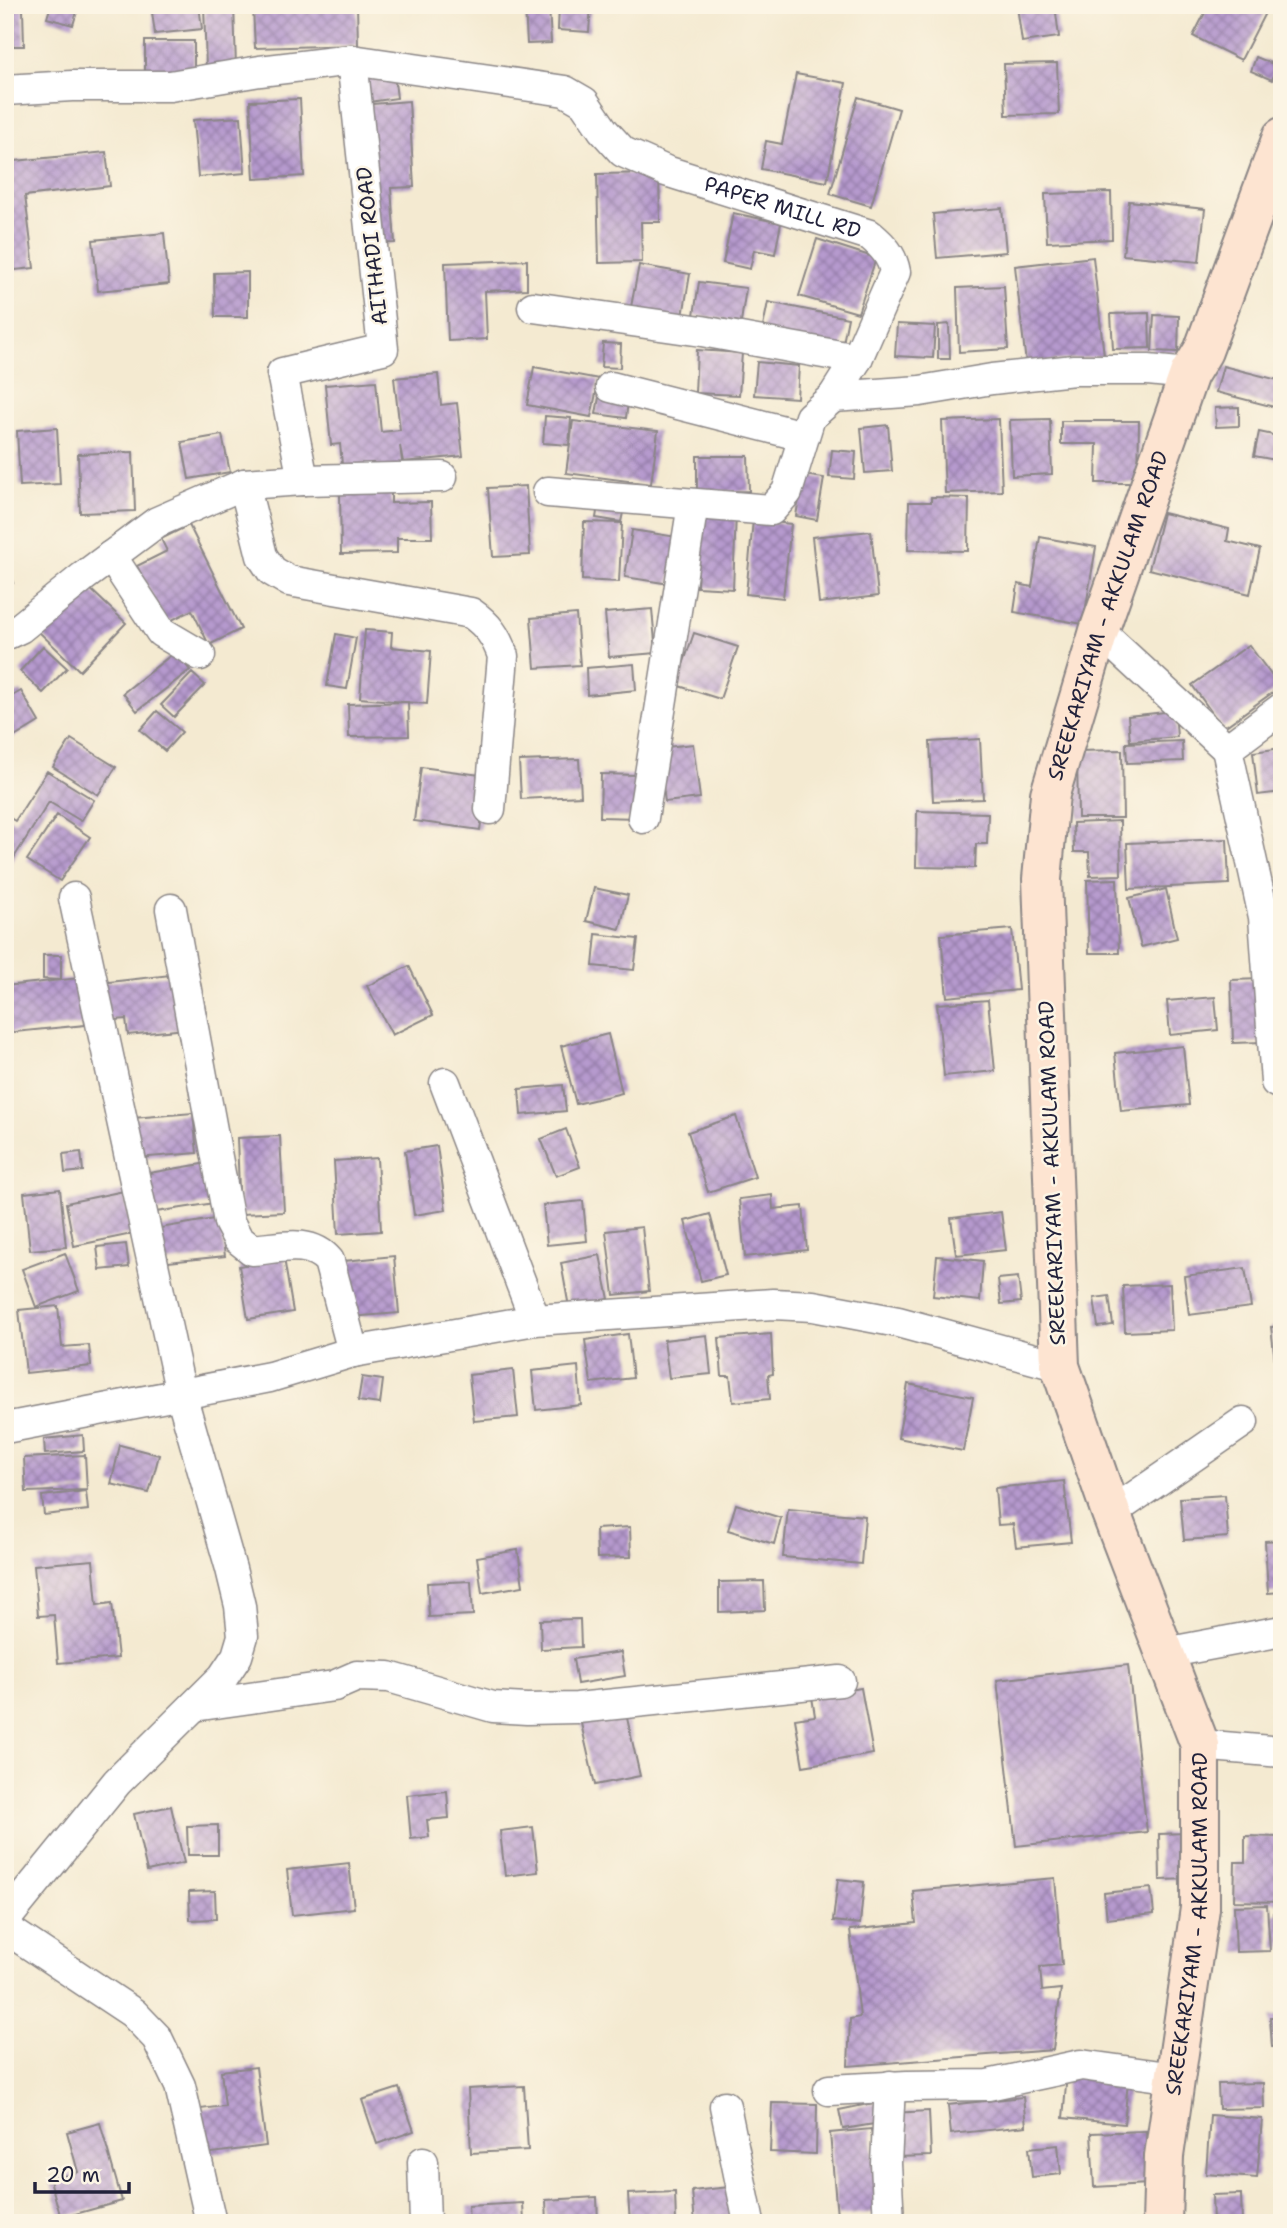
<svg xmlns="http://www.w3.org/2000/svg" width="1287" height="2228" font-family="'Shantell Sans',sans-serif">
<defs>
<pattern id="building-cross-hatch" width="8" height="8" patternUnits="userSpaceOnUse" patternTransform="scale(1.75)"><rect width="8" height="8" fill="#b69ace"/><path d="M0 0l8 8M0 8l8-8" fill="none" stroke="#947da8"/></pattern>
</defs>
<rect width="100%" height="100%" fill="#fcf5e5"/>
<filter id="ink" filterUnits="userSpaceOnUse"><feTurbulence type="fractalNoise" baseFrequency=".0143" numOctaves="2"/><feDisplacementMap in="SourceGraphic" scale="14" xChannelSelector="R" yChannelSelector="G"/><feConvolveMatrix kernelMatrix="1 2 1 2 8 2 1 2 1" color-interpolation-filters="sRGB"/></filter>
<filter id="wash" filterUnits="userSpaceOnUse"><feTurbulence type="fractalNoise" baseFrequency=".00686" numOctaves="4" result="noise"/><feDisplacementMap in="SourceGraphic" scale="28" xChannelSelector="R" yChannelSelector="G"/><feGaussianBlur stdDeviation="1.57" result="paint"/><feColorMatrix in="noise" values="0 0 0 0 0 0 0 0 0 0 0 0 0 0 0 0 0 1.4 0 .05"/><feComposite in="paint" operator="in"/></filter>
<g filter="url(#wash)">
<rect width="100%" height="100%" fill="#f4ead1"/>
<g id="blocks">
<path fill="url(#building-cross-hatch)" d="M51 5H79L73 25 47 18Z
M151 5H199L202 29 155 34Z
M204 5H234L236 67 206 68Z
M315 5H357L358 45 255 48 253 8Z
M525 5H549L551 43 527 44Z
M559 5H591L589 32 558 30Z
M1026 5H1055L1059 37 1022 42 1017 6Z
M1209 5H1269L1241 60 1193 36Z
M23 9 24 46H5V10Z
M145 41H194V78H145Z
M1256 57 1278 66 1272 80 1251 71Z
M1057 63 1059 114 1006 115 1004 64Z
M394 74 397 98 362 103 359 78Z
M796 74 846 83 827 182 761 169 766 141 782 144Z
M858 97 899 109 871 206 830 194Z
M300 99 304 176 254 179 250 101Z
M409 101 414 187 391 188 395 243 369 244 360 105Z
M241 117 245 173 198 177 193 120Z
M106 152 110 186 25 196 34 268 5 271V162Z
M659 173 660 222H641L642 262 599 263 597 174Z
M1111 192 1112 239 1047 242 1045 194Z
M1129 201 1205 209 1199 262 1123 255Z
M1002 208 1006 252 937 258 933 214Z
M733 213 781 223 775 254 754 250 750 269 723 263Z
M164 233 169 284 98 291 93 240Z
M817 239 876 258 858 313 799 296Z
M1280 247H1282V300H1277Z
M1093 257 1104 356 1026 364 1015 266Z
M527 260V289L485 291 487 339 448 341 445 263Z
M639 265 690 274 682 322 630 312Z
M248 272V317H215L214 273Z
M699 282 746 288 741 322 694 315Z
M1004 286 1008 349 959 352 957 288Z
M768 302 848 318 841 353 761 337Z
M1149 313 1150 348 1113 349 1111 314Z
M1154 315 1179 316 1178 352 1152 351Z
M897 324 935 326 933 358 895 356Z
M949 324 950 359H938V325Z
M603 343 621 344 620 368 601 367Z
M697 350 742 353 739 395 695 393Z
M757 362 799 366 797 398 754 395Z
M1223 366 1282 381V409L1216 392Z
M534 367 599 379 591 417 527 405Z
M438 374 441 405 457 403 463 456 403 462 400 446 403 468 343 474 340 444 331 445 325 385 376 381 381 432 400 430 394 378Z
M599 397 628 401 626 418 596 414Z
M1239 407V426L1216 427 1215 408Z
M545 416 571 418 569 445 543 443Z
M999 419 1002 491 945 493 942 421Z
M1050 419 1052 474 1012 476 1010 420Z
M573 421 658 431 651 484 566 473Z
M1061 421H1139L1138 483H1096L1097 444H1061Z
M888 425 892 471 865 473 861 428Z
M57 428 60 484 20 486 17 431Z
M1259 432 1282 437V461L1254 456Z
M222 435 230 472 189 479 182 442Z
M5 446 10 461 5 462Z
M832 450 856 452 854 479 829 477Z
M133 452 135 511 80 513 78 454Z
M697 456H748L749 491 697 492Z
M803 475 824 478 817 520 796 516Z
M526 486 530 555 493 557 488 488Z
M391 492V503L431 502 432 538H397V553L341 554 340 493Z
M931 497 969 498 968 551 908 550 909 502H931Z
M599 499 625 503 621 522 596 518Z
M701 512 736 513 733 589 697 587Z
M1163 513 1229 529 1227 541 1260 549 1250 594 1149 569Z
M753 520 791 524 783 598 746 594Z
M584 522 622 523 619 582 582 580Z
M189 525 241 629 209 645 192 610 166 623 137 566 167 551 161 539Z
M632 530 677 537 670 584 625 577Z
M871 531 878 596 819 603 812 537Z
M1040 537 1096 547 1083 624 1014 612 1018 584 1032 587Z
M5 560 13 583 5 585Z
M85 584 126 623 80 671 39 632Z
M652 609 656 653 609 657 605 613Z
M576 614 580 665 535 668 531 618Z
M365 630 392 632 391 647 431 651 427 704 360 698Z
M694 633 738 647 720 699 676 685Z
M336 634 356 638 347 689 327 686Z
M1249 645 1280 687 1223 728 1192 685Z
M43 646 67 668 43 693 20 671Z
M175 652 190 670 137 711 123 693Z
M634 664 636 690 587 695 586 668Z
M192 673 205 685 174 717 161 705Z
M21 691 39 722 11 739 5 729V700Z
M408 702 409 736 349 737 348 704Z
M157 711 182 732 165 751 140 730Z
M1175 711 1177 737 1130 741 1128 716Z
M71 739 116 767 98 795 53 767Z
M980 739 983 799 933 801 930 742Z
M1182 741 1183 761 1127 763 1126 743Z
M693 744 700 798 665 802 658 748Z
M1282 748V792L1258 795 1253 752Z
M1122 750 1123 818H1078L1077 751Z
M579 759 581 796 521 799 519 761Z
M421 767 488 776 480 830 414 821Z
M47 771 94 800 81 821 49 802 10 864 5 861V815L15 821Z
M601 774 637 775V818L600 817Z
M917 811 988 813 987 844H976L975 868 916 867Z
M57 815 90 837 60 881 27 860Z
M1120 821 1121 875 1090 876 1089 852H1074L1073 823Z
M1227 839 1229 884 1129 889 1127 843Z
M1117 879 1119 953H1089L1087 880Z
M594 888 628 895 620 929 586 921Z
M1166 889 1177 938 1141 947 1129 898Z
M1012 929 1018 990 947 997 941 935Z
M596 934 638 939 634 970 593 966Z
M43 955H61V980L43 979Z
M409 966 433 1015 392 1035 367 986Z
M179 974 185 1029 128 1035 126 1019 105 1021 101 983Z
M80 978 85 1025 5 1033V986Z
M1262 979 1263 1042 1233 1043 1231 980Z
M1215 997 1218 1030 1170 1035 1167 1001Z
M988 1000 995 1071 944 1076 937 1004Z
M608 1034 622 1093 576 1104 561 1046Z
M1183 1046 1189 1105 1121 1111 1115 1053Z
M563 1085 566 1111 521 1115 519 1089Z
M193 1113 197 1153 137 1158 133 1118Z
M736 1116 755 1177 708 1192 688 1132Z
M566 1129 580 1167 556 1176 541 1139Z
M280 1136 284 1212 240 1214 237 1138Z
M437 1146 446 1210 414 1215 405 1151Z
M81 1152 83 1171 65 1173 63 1154Z
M377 1158 381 1231 338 1234 334 1161Z
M214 1162 221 1202 149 1213 143 1174Z
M60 1189 66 1247 30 1250 24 1193Z
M124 1191 132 1234 74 1246 66 1203Z
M772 1195 773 1209 803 1206 807 1250 745 1257 739 1199Z
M583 1201 587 1241 547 1245 543 1205Z
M1001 1212 1006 1250 956 1255 951 1218Z
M710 1214 726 1275 701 1281 685 1221Z
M220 1218 225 1256 159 1263 154 1229Z
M642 1227 649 1291 614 1295 606 1231Z
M126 1244 129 1267 100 1270 97 1247Z
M65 1253 79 1291 36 1307 22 1269Z
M600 1255 609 1299 569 1307 561 1263Z
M394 1256 399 1313 349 1317 344 1261Z
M937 1256 983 1261 980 1301 933 1296Z
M284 1258 293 1312 248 1319 239 1266Z
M1245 1268 1251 1307 1189 1315 1184 1276Z
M1018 1277 1021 1302 1001 1304 998 1279Z
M1170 1284 1172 1330 1125 1332 1123 1286Z
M1109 1296 1113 1325 1098 1327 1094 1298Z
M58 1306 62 1347 89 1345 91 1366 26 1373 19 1310Z
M1282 1326V1385L1278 1386 1271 1327Z
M628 1334 633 1378 591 1383 585 1340Z
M771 1334 773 1374 768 1375 770 1399 733 1402 730 1376H722L719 1338Z
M707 1335 711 1374 669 1378 664 1340Z
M578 1366 581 1405 536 1410 532 1371Z
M513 1370 518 1417 474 1421 469 1375Z
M362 1377 383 1380 380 1404 358 1401Z
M908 1384 973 1397 963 1451 898 1438Z
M83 1435 84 1451 45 1454 44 1439Z
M120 1445 159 1455 149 1493 111 1484Z
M85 1455 87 1490 26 1492 24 1458Z
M1064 1481 1071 1542 1016 1547 1013 1524 998 1525 995 1488Z
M86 1491 88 1510 44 1515 42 1496Z
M1225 1495 1228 1537 1184 1540 1180 1498Z
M736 1504 781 1518 774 1544 728 1530Z
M788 1509 865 1516 861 1564 783 1557Z
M630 1527 631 1557 597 1558 596 1529Z
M1282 1540V1592L1268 1593 1265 1541Z
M518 1550 523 1586 482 1593 477 1557Z
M93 1560 97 1605 112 1603 118 1658 58 1663 54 1615 38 1616 34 1565Z
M471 1581 473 1615 429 1617 427 1583Z
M764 1581 765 1610 719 1612V1582Z
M580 1619 581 1647 541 1649 540 1620Z
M621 1652 625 1676 577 1684 573 1659Z
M1128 1665 1147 1832 1016 1846 997 1680Z
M861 1688 873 1754 803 1766 795 1719 815 1716 812 1697Z
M625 1709 640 1776 595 1785 580 1719Z
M447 1791 449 1818 427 1820 429 1837 411 1839 407 1795Z
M171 1806 184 1863 147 1871 134 1814Z
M218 1825V1855H188L187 1826Z
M533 1827 538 1872 505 1876 500 1831Z
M1188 1833 1191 1879 1160 1880 1159 1834Z
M1245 1836 1280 1837 1282 1902 1234 1901 1235 1862H1245Z
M349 1863 354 1908 292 1915 287 1870Z
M1055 1878 1062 1965 1040 1967 1042 1991 1061 1989 1053 2050 848 2066 850 2019 860 2017 850 1930 916 1923 913 1891Z
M838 1879 864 1882 860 1924 833 1921Z
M1151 1888 1154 1914 1107 1919 1104 1893Z
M215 1891 216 1919 190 1920 189 1892Z
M1267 1905 1270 1951 1236 1952 1234 1906Z
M1282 1912V1947H1275L1273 1913Z
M1270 2017H1282V2047H1272Z
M256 2067 266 2146 205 2154 200 2109 225 2106 221 2071Z
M1067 2074 1128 2081 1124 2124 1063 2118Z
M1263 2083 1264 2108 1219 2109 1218 2084Z
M524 2086 528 2150 471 2153 468 2089Z
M399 2088 414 2131 377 2144 362 2100Z
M1023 2097 1026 2126 951 2134 948 2105Z
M883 2101 887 2122 843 2129 839 2110Z
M772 2103 817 2104 816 2154 770 2152Z
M929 2111 931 2156 893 2157 891 2113Z
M1210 2115 1262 2119 1257 2178 1206 2174Z
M100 2123 122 2201 61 2218 50 2180 78 2172 67 2132Z
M871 2129 879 2212 837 2216 830 2133Z
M1146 2131 1148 2184 1094 2187 1091 2133Z
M1058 2145 1061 2174 1032 2177 1029 2148Z
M739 2186 743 2223H695L692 2191Z
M675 2192 676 2223H630L628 2194Z
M1241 2194 1242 2223H1213L1212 2195Z
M597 2197 598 2223H547L546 2200Z
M523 2203 524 2223H469L468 2206Z
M1010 2215 1011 2223H947L946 2218Z"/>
</g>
</g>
<g filter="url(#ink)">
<use href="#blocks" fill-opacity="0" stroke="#8b8686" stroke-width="2"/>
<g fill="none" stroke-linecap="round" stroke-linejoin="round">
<g stroke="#8b8686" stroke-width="33">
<g id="minor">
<path id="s1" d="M5 90 72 86H170L260 71 352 60 565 91 584 102 603 130 623 152 666 171 870 235C883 246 892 255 895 272L857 359 833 397 920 391 992 379 1074 370H1148L1189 374"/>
<path d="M533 307 702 331 857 359"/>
<path d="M611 387 803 436"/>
<path d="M303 480 282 373 383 349 352 60"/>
<path d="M244 484 262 556 272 571 289 581 471 613C488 625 496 636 503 656L490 809"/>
<path d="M548 492 771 510 787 492 810 417 833 397"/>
<path d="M111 556 161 632 200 655"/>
<path d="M1099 631 1227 749 1282 708"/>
<path d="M5 635 20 628 83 577 157 522 244 484 303 480 442 477"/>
<path d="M1227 749 1264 917 1276 1082"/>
<path d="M643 818 693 504"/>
<path d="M171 909 229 1222 238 1239 252 1250C279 1248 310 1238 329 1261L353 1352"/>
<path d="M445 1083 535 1320"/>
<path d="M5 1428 270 1377 353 1352 535 1320 773 1304 813 1306 898 1322 1060 1366"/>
<path d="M1111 1513 1243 1422"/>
<path d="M1165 1653 1282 1631"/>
<path d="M194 1706 334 1686 357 1676 389 1677 493 1707 527 1709 577 1708 840 1681"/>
<path d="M1200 1745 1282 1752"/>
<path d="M5 1920 117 1782 223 1677 237 1656 243 1636 240 1606 231 1569 181 1394 74 898"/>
<path d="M5 1928 133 2013 157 2038 180 2086 211 2223"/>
<path d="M829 2090 907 2086 988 2085 1081 2065 1175 2078"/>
<path d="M725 2106 749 2223"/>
<path d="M423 2162 425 2223"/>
<path d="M889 2223 886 2163 890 2086"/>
</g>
</g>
<g stroke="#8b8686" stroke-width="42">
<g id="secondary">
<path id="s2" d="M1162 2223 1164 2156 1200 1908V1745L1111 1513 1060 1366 1042 879 1050 794 1099 631 1189 374 1203 351 1282 137"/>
</g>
</g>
<use href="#minor" stroke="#fff" stroke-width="30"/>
<use href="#secondary" stroke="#fde4d1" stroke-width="38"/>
</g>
</g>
<g text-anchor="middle" stroke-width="5" stroke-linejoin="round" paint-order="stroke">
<g font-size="21" fill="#22223b" stroke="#fcf5e5">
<text dy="7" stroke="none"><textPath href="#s1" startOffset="819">PAPER MILL RD</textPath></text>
<text transform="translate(372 246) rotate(-96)" y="7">AITHADI ROAD</text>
<text dy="7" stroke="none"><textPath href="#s2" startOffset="1645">SREEKARIYAM - AKKULAM ROAD</textPath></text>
<text transform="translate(1052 1173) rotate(-92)" y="7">SREEKARIYAM - AKKULAM ROAD</text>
<text dy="7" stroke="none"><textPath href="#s2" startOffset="301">SREEKARIYAM - AKKULAM ROAD</textPath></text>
</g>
</g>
<rect width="1287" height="2228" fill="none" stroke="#fcf5e5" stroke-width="28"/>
<path d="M35 2182v10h94v-10" fill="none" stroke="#22223b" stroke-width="3.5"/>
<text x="46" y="2182" font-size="21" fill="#22223b" stroke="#fcf5e5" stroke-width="5" paint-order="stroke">20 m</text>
</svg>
